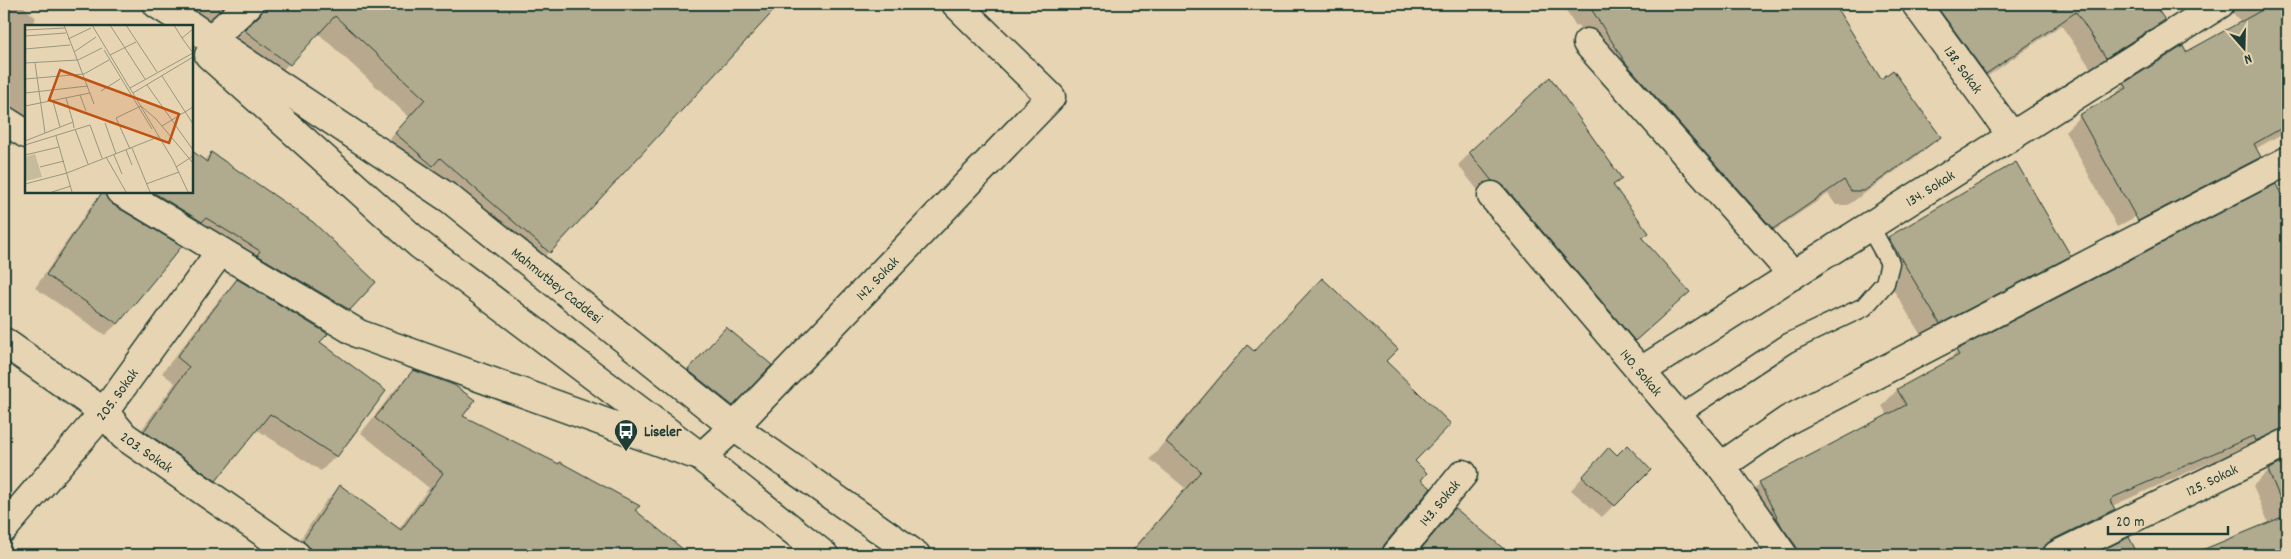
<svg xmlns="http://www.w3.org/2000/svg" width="2291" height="559" font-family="Dekko,sans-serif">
<rect width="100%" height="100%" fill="#e7d4b2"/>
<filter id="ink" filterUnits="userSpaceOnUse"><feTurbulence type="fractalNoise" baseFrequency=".02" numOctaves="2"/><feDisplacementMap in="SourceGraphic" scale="10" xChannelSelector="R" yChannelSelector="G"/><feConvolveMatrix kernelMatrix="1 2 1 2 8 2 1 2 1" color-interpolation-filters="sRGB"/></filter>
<g filter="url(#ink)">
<path fill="#0003" d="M4 4H21L36 18 30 26H26V143L4 125Z
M152 4H778L533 269 379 151 409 117 318 33 272 81 228 48 247 27 248 19 236 6H227L191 35Z
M1561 4H1832L1881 81 1939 137 1924 151 1848 205H1836L1828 194 1757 242 1610 77 1578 25 1576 26Z
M1907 4H2152L2163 20 2150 34 2092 70 2061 25 1972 87Z
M2226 4H2287V131L2117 227 2065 131 2080 116 2109 100 2125 84 2182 48 2186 54 2241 23Z
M211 153 374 282 334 324 112 191H191L204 161Z
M1470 153 1620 179 1612 186 1647 233 1641 239 1689 292 1623 352 1480 193 1458 165Z
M2015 163 2069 255 2053 271 1923 339 1872 254 1889 238Z
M104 192 118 323 105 335 35 288 93 203Z
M2287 195V459L2286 452 2240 456 2238 450 2112 506 2113 509 2098 525 2041 552 2040 555H1776L1744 499 1760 483 1888 416 1882 406 1897 390 1942 366 1957 351 2116 269 2123 282Z
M237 281 319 342 336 456 321 471 256 429 215 480 200 495 130 446 175 383 162 373 222 296Z
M714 341 732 405 720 417 677 383Z
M1247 347 1253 352 1385 361 1420 480 1383 544 1380 555H1128L1185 488 1150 459 1231 363Z
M413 371 461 417 634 511 688 555H290L325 502 340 487 398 530 429 488 361 433 398 386Z
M1617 456 1649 470 1602 517 1571 490 1597 461Z
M2287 460V555H2190L2269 524 2253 486 2268 471Z
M1455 510 1502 549 1497 555H1415Z"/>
<path fill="#b0aa8f" stroke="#1f3d34" d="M264 4H780L550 253 440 158 433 166 395 133 425 99 335 16 290 65 244 30 260 15Z
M1588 4H1834L1881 79 1893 70 1941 137 1864 191H1851L1844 180 1773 229 1625 62Z
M1935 4H2154L2165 20 2106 58 2076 12 1986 74Z
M2273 4H2287V125L2254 144 2261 157 2138 221 2079 115 2127 88 2124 83 2183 46 2186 52Z
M1550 77 1622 179 1613 185 1649 233 1642 238 1690 292 1635 341 1504 186 1492 181 1469 152Z
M191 150 207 162 211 152 313 222 376 282 350 310 257 255 260 251 206 218 202 222 151 191H191Z
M2016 162 2071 256 1940 324 1888 237Z
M2276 184 2287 206V428L2255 441 2253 436 2114 497 2110 501 2115 509 2050 541 2044 547 2042 555H1798L1796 546 1782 527 1759 482 1906 405 1897 389 1959 355 1956 350Z
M103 191 112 204 182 246 118 324 46 275Z
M1322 278 1398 349 1386 361 1451 424 1415 461 1427 473 1421 480 1431 488 1384 545 1381 555H1129L1201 471 1166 442 1247 345 1254 351Z
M237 279 328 334 320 342 386 391 337 457 270 414 216 481 144 431 189 367 177 357Z
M726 327 772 365 733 406 688 370Z
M413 370 454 385 475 400 463 416 559 464 560 462 640 506 635 510 690 555H311L310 548 303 541 340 485 401 530 443 473 375 418Z
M1627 445 1651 470 1615 506 1582 477 1609 447 1617 455Z
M2287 460V555H2190L2287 515 2268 470Z
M1455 508 1511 555H1416Z
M2129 537 2138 555H2092Z"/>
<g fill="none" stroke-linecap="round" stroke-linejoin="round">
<g stroke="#1f3d34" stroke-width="21">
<path id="service" d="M1679 415 1788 343 1864 307 1885 283 1890 263 1870 227"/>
</g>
<g stroke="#1f3d34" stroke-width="31">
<g id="minor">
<path id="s1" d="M1916 4 2012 136"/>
<path d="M211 39 249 4"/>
<path d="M1587 43 1793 275"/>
<path id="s2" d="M1492 196 1721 466 1783 555"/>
<path id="s3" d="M4 342 104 412 124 436 296 555"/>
<path id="s4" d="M1641 371 2220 4"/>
<path id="s5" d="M701 457 734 427 1051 97 956 4"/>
<path d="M1721 466 1788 420 2287 161"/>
<path id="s6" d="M4 528 104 412 220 252"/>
<path id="s7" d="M1396 555 1463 474"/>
<path id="s8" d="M2057 555 2287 443"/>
</g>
</g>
<g stroke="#1f3d34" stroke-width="31">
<path id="tertiary" d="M4 120 26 134
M120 191 359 334 693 454"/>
</g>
<g stroke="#1f3d34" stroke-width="31">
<g id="secondary">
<path d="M157 4 191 26"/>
<path id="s9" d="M191 26 450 199 734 427 916 555"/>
<path d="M209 55 420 245 701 457 824 555"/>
</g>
</g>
<use href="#service" stroke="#e7d4b2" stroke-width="18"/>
<use href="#minor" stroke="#e7d4b2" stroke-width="28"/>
<use href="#tertiary" stroke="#e7d4b2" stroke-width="28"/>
<use href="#secondary" stroke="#e7d4b2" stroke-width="28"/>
</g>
</g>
<defs>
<g id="bus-pin" transform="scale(1.25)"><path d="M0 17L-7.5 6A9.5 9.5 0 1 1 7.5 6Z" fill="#1f3d34" stroke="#e7d4b2"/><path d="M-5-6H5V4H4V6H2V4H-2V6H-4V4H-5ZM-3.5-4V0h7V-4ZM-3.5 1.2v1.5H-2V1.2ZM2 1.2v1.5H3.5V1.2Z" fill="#fff"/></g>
</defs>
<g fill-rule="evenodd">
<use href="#bus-pin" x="626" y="431"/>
</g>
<g text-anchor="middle" stroke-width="4" stroke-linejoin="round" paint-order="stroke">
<g font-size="15" fill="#1f3d34" stroke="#e7d4b2">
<text dy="5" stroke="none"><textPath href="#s1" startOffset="81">138. Sokak</textPath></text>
<text dy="5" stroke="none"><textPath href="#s4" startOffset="342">134. Sokak</textPath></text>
<text dy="5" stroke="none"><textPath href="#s5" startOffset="251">142. Sokak</textPath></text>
<text dy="5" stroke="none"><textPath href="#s9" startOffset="449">Mahmutbey Caddesi</textPath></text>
<text dy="5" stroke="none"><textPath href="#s2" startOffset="231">140. Sokak</textPath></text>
<text dy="5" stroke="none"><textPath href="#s6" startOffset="175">205. Sokak</textPath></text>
<text dy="5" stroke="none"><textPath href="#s3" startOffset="181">203. Sokak</textPath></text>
<text dy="5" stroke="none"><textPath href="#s8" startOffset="172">125. Sokak</textPath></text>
<text dy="5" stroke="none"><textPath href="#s7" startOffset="68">143. Sokak</textPath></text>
</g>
<g font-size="15" font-weight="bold" fill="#1f3d34" stroke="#e7d4b2" text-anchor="start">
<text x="644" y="436">Liseler</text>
</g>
</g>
<g transform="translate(25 25)">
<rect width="168" height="168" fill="#e7d4b2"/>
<path d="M10 129 17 152 0 156V132Z" fill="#c6bb9d"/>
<path fill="none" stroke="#979880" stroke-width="1" d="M39 0 69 79M67 0 148 135 163 167M85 0 120 54M101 0 132 47M149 0 157 13M168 4 157 13 168 28M0 5 40 3M0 11 41 8M43 14 66 3M0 24 45 20M79 25 127 104M49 27 71 12M85 30 111 17M0 38 53 35 77 23M10 38 20 108M137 51 168 99M0 54 59 49 84 35M122 60 168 125M105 63 168 28M76 66 95 54M0 68 63 61M108 68 168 32M55 70 61 86M41 73 48 97M28 76 35 102M0 81 65 68M80 98 91 129M65 100 77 133M137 101 168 82M50 104 63 139M31 111 47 167M0 116 48 97 49 103M0 120 65 100M107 123 125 167M105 124 91 93 116 81 131 94 168 138M101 125 107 140M0 130 34 122M89 130 97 149M81 132 101 167M15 142 39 136M151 142 168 131M0 159 42 148 133 112M121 159 154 147M27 167 46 161"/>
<path fill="#c05314" fill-opacity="0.15" stroke="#c05314" stroke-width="2.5" d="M35 45 154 89 144 118 24 75Z"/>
<rect width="168" height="168" fill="none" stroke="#1f3d34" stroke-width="2.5"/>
</g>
<rect width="2291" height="559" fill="none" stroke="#e7d4b2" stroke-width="20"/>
<rect x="10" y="10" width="2271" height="539" fill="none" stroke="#1f3d34" stroke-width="2" filter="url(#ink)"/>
<g transform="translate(2244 48) rotate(160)" stroke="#e7d4b2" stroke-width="4" paint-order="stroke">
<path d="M0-4L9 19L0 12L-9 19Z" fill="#1f3d34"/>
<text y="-8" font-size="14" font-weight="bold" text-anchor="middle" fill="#1f3d34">N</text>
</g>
<path d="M2108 526v8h120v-8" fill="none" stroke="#1f3d34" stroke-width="2.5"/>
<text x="2116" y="526" font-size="15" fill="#1f3d34" stroke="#e7d4b2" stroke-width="4" paint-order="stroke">20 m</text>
</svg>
